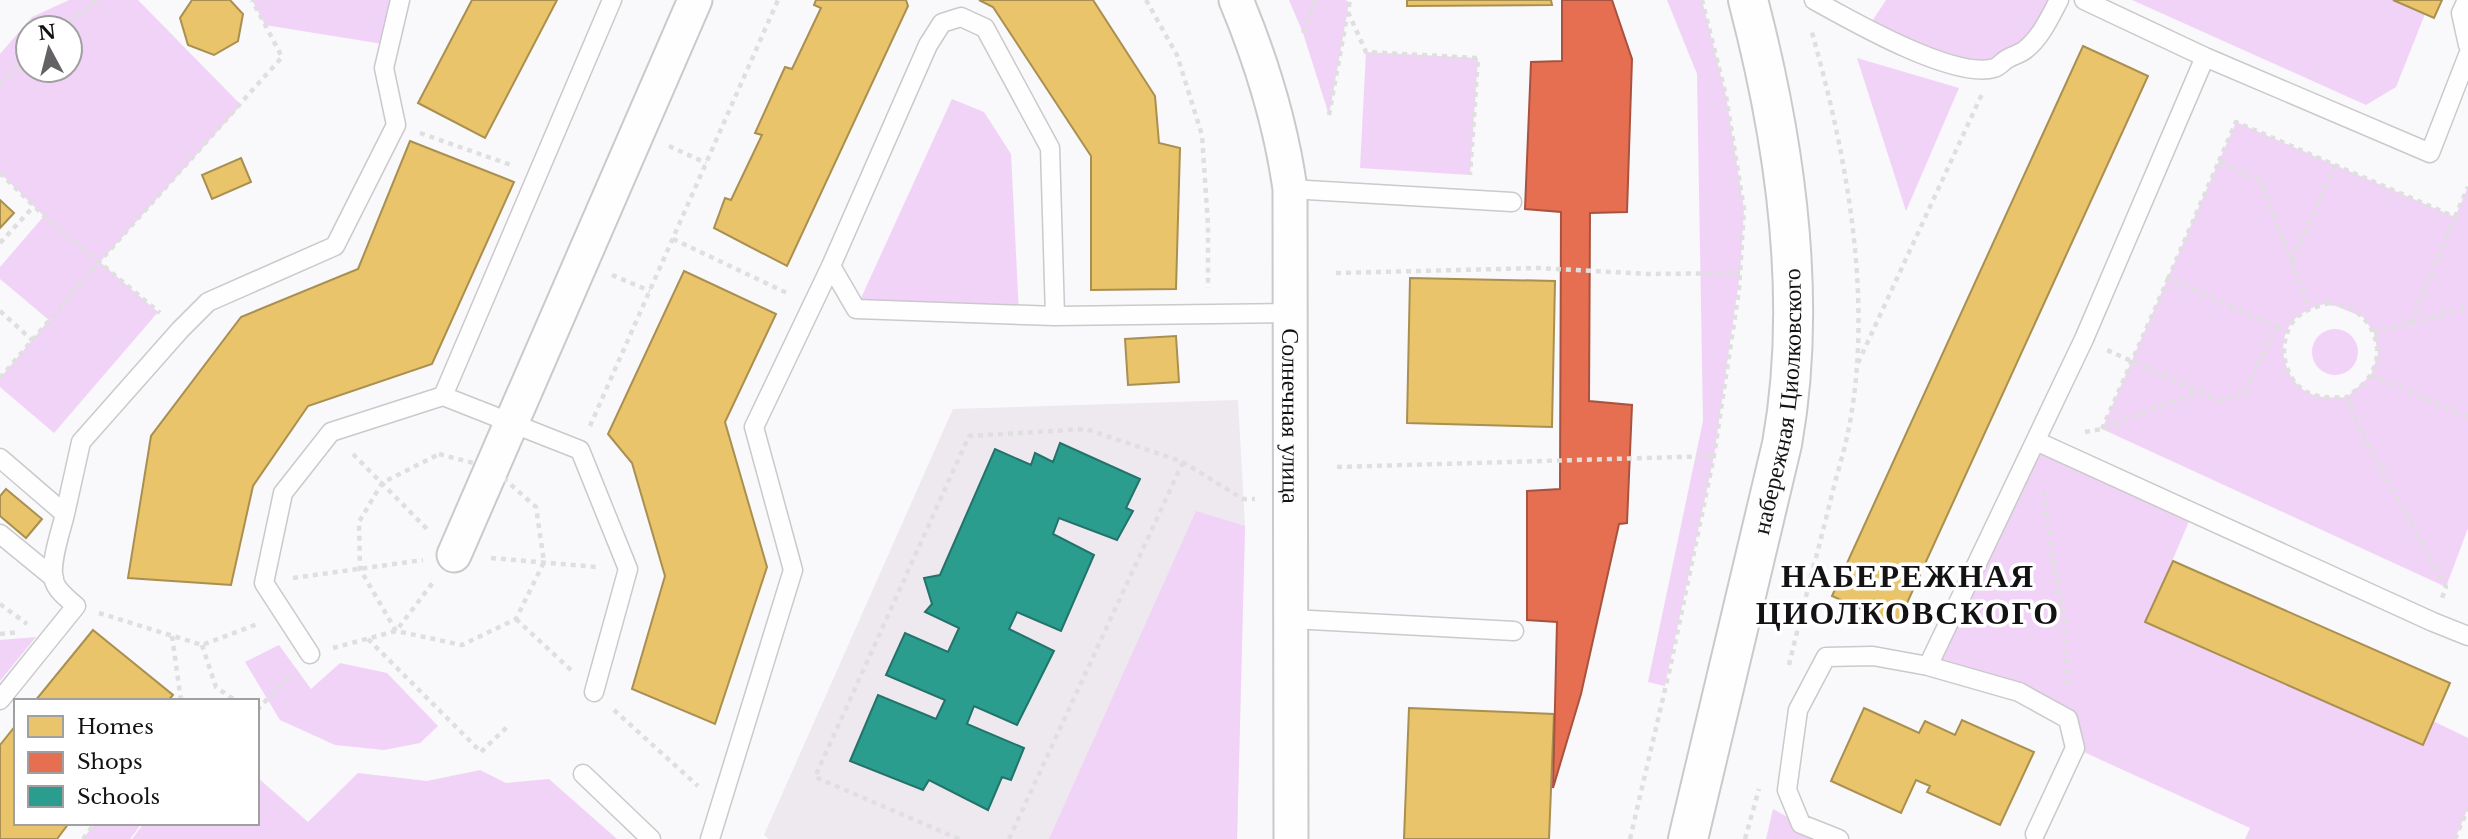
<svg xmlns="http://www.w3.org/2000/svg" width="2468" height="839" font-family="'Libre Baskerville',serif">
<rect width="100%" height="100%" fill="#f9f8fa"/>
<path fill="#eee8ef" d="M1238 400 1245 526 1237 839H769L764 835 953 409Z"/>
<path fill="#f2d3f8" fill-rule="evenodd" d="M69 0H138L241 105 100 262 158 312 54 433 0 387V378L49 320 0 279V267L44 216 0 173V54L32 17ZM28 28H70V70H28Z
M252 0H400L389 45 265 25Z
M1289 0H1346L1349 3 1329 115 1303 33Z
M1667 0H1702L1726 96 1744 209 1740 273 1714 456 1665 686 1648 682 1703 421 1697 74Z
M1886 0H2059L2026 50 1973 68 1867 29Z
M2132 0H2393L2425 14 2396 87 2366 105Z
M1366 52 1478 58 1470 175 1360 168Z
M1857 58 1959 88 1906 211Z
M952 99 984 112 1011 154 1019 314 856 309Z
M2236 122 2455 217 2468 187V528L2446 587 2102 429ZM2328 303 2363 317 2374 333 2378 354 2371 375 2347 397C2337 398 2324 398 2314 395 2285 386 2272 341 2295 319 2305 310 2315 306 2328 303Z
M2312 352a23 23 0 1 1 46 0a23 23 0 1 1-46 0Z
M2036 441 2193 512 2146 622 2433 721 2468 738V808L2455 839H2245L2250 828 2075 748 2068 719 1928 666Z
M1196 511 1245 526 1237 839H1049Z
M36 637 0 681V640Z
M279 645 311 689 340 663 387 673 438 726 420 743 384 750 335 745 280 720 245 662Z
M480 770 506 783 549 779 617 839H132L144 823H257V777L308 822 358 773 427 781Z
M1773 809 1828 839H1766Z
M95 823H142L130 839H83Z"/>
<path fill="#e9c46a" stroke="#a98f50" stroke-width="2" d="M192 0H230L243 14 238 41 214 55 188 45 180 18Z
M472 0H557L485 138 418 103Z
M816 0H906L908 6 787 266 714 228 725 198 731 200 762 135 755 133 785 67 792 69 821 8 814 5Z
M979 0H1093L1155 96 1159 143 1180 148 1176 289 1091 290V156L993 7Z
M1407 0H1551L1552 5 1407 6Z
M2393 0H2442L2434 18Z
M2083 46 2148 76 1897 625 1832 596Z
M410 141 514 182 432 364 308 406 253 486 231 585 128 578 151 436 241 317 358 269Z
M241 158 251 182 212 199 202 175Z
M0 200 14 213 0 228Z
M684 271 776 314 725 422 767 567 715 724 632 689 665 576 632 463 608 434Z
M1410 278 1555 281 1552 427 1407 423Z
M1176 336 1179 382 1128 385 1125 339Z
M6 489 42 519 26 538 0 516V496Z
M2173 561 2450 683 2423 745 2145 622Z
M93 630 173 695 168 701H35Z
M1409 708 1554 714 1549 839H1404Z
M1864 708 1919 733 1925 721 1955 735 1962 720 2034 752 2000 825 1927 792 1930 786 1916 780 1901 813 1831 781Z
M16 725V823H69L57 839H0V745Z"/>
<path fill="#e76f51" stroke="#a8533f" stroke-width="2" d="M1562 0H1612L1632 59 1627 212 1590 213 1589 401 1632 405 1627 523 1619 524 1581 694 1553 788 1557 622 1527 620V491L1560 489 1561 212 1525 209 1531 62 1562 61Z"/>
<path fill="#2a9d8f" stroke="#23736a" stroke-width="2" d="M1060 443 1140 479 1126 508 1133 511 1117 540 1059 518 1053 534 1094 555 1061 631 1017 612 1009 629 1054 651 1017 725 974 706 967 724 1024 748 1011 780 1002 777 988 810 929 780 923 790 850 761 878 695 936 719 945 700 886 675 905 633 948 652 959 628 925 612 932 604 924 578 940 575 995 449 1031 465 1035 453 1053 462Z"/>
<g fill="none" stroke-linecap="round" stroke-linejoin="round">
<g stroke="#cac9cb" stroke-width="21">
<path id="lane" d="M1814 0C1850 20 1954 80 1994 68 1999 67 2003 61 2007 59 2013 55 2021 54 2026 49 2041 37 2050 17 2059 0
M2467 0 2461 13 2468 45
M2205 57 2430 153 2468 55
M1290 189 1512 202
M1055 316 1050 148 985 28 961 17 942 23 928 45 831 266 856 309 1055 316 1291 313
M443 396 580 450 628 569 594 692
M2036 441 2433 622 2468 636
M0 458 65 514 81 442 180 330 208 302 335 246 396 125 384 68 400 0
M0 534 54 578
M1292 619 1514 631
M310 654 264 583 283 493 331 432 443 396 612 0
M0 700 76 606C68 599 57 591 54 581 49 564 61 531 65 514
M583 774 651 839
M2035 834 2075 748 2068 719 2019 692 1928 666 2084 339 2205 57 2084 0
M710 839 793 570 754 427 831 266
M1839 839 1801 824 1787 790 1798 710 1826 657 1873 656 1928 666"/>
</g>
<g stroke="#cac9cb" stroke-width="37">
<g id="street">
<path id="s1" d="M1236 0C1261 60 1281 125 1290 189L1291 839"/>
<path d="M454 555 695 0"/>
</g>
</g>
<g stroke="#cac9cb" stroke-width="42">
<g id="secondary">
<path id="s2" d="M1688 839 1782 444C1808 300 1785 141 1748 0"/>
</g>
</g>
<path stroke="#e0dfe0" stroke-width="4.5" stroke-dasharray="5 5" stroke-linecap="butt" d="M1146 0 1177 55 1202 135 1208 225V288
M1348 12 1366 52 1478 58 1470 175
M61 28 97 0
M1303 33 1315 0
M0 85 28 56
M1329 115 1350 0
M420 133 514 166
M669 146 706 163
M2219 161 2236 122 2455 217 2410 323 2374 333
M0 173 44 216 160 313
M2455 217 2468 187
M673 239 789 294
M0 243 34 206
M2292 261 2335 165
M1336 273 1538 268 1649 274 1740 273
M612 275 650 291
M2168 279 2219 161 2260 181 2310 308
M2329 303C2336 304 2344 305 2350 308 2374 321 2385 350 2371 374 2366 383 2355 391 2347 397 2337 398 2325 398 2314 395 2285 386 2276 348 2292 323 2300 311 2315 307 2329 303Z
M0 311 32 340
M2411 323 2468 307
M2276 326 2288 332
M1858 363 1982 94
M2371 375 2468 417
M0 378 99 262 282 57 252 0
M2347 398 2362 434 2446 587 2442 598
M590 426 778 0
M2102 429 2168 279 2276 326 2244 393 2219 401C2182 383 2144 367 2107 350
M2085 432 2102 429 2153 408 2201 392
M353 454 428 530
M439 454 492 468 536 507 544 562 516 619 462 645 396 631 360 569 359 522 382 483Z
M1337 467 1714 456
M2043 491 2054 566 2066 629 2067 687
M491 558 597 567
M293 578 423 560
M0 604 27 624
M99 613 202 645 260 623
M516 619 572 671
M0 634 20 632
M172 636 181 701
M368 639 481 752 509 725
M202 645 216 687 236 701
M333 648 396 631 434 581
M1789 665C1803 606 1819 548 1833 490 1839 467 1846 445 1850 422 1873 295 1846 152 1811 29
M257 710 292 673
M614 710 698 786
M83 839 95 823
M959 839 815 777 969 436 1086 429 1183 462 1243 499H1255
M1009 839 1183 462
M1630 839 1670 668 1714 456 1739 290 1744 209 1726 96 1702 0
M1745 839 1759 789
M2455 839 2468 808"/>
<use href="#lane" stroke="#fefefe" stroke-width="18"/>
<use href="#street" stroke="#fefefe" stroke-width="33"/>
<use href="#secondary" stroke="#fefefe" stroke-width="38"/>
</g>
<g text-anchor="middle" stroke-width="7" stroke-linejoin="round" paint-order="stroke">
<g font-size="24" fill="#141214" stroke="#fff">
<text dy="8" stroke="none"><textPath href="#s2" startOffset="448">набережная Циолковского</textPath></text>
<text dy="8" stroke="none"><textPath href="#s1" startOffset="424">Солнечная улица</textPath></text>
</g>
<g font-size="32" font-weight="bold" letter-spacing="2" fill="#141214" stroke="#fff">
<text x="1908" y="587">НАБЕРЕЖНАЯ<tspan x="1908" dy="37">ЦИОЛКОВСКОГО</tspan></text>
</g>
</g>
<rect x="14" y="699" width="245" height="126" fill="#ffffff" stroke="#a1a0a1" stroke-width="2"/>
<rect x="28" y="716" width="35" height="21" fill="#e9c46a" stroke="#a1a0a1" stroke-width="2"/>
<text x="77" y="734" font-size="21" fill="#141214">Homes</text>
<rect x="28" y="752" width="35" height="21" fill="#e76f51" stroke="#a1a0a1" stroke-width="2"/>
<text x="77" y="769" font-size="21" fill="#141214">Shops</text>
<rect x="28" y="786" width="35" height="21" fill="#2a9d8f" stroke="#a1a0a1" stroke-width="2"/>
<text x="77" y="804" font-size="21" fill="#141214">Schools</text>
<g transform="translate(49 49) rotate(353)"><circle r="33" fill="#ffffff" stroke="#a1a0a1" stroke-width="2"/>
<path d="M0-5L12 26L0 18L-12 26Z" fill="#646264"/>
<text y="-10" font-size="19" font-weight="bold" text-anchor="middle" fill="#141214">N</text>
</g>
</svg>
